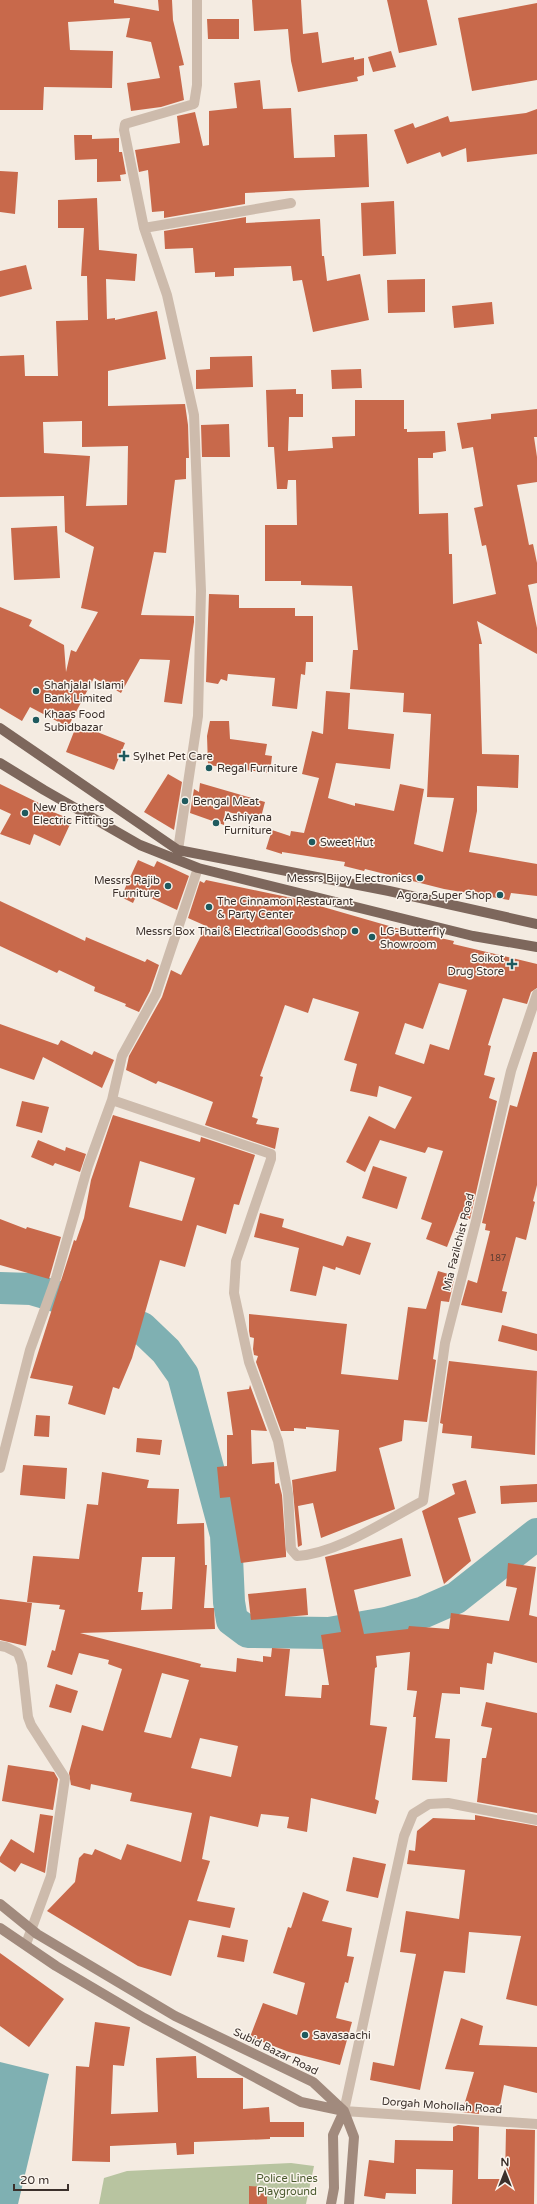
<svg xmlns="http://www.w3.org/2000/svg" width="537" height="2204" font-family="'Varela Round',sans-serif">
<rect width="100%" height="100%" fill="#f4ebe1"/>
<path fill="#b8c4a0" d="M291 2163 314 2166 306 2204H99L104 2178 127 2171Z"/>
<path fill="#7fb0b2" d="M0 2062 49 2074 18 2204H0Z"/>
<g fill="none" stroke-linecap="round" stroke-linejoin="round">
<path stroke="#7fb0b2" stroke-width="32" d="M0 1288 31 1289 72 1301 142 1328 166 1351 183 1375 226 1535 229 1602 232 1620 248 1632 329 1633 386 1623 424 1612 456 1598 537 1534"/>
</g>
<path fill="#c8694b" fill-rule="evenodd" d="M0 0H114V3L159 11 158 0H172L173 20 184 65 179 66 184 100 161 107 131 111 127 83 160 78 151 42 126 37 130 18 68 22 70 50 113 51 112 88 44 87 43 110H0Z
M252 0H301L303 34 318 32 322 63 354 57V60L364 58V75L357 77 358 81 298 92 291 61 288 29 254 31Z
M387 0H427L437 45 399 53Z
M537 3V80L472 91 458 18Z
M207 19H239V39H208Z
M391 51 396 67 373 72 368 57Z
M260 80 263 109 291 108 294 158 335 157 334 135 367 134 369 187 245 193V204L164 218V211L152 212 148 170 139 172 135 150 180 143 177 116 195 112 203 146 209 145V111L237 108 234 83Z
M537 109V154L467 162 466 148 442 157 440 152 407 164 394 130 413 123 415 128 448 116 450 122 526 113Z
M74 135H92V139L119 138V152H122L126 174 120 175 121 181 97 182V159L75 160Z
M0 171 18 172 15 214 0 212Z
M97 198 99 250 137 254 135 281 106 279 107 319 115 318V320L157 311 166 359 108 371V406L185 404 188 425 189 458H186V479L175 480 166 553 154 552 141 615 194 616V622L182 704 164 702 170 660 140 659 121 693 94 678 68 727 30 707 22 721 0 708V607L32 620 29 626 64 645 66 672 71 650 76 652 98 612 81 608 94 547 65 532 64 496 0 497V356L24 355 25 376H58L56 321 88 320 87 276H81L84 228H58V200ZM82 421V447L128 446 127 505 86 506 90 456 44 453 43 422Z
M394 201 396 254 363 256 361 203Z
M246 217V223L320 219 322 256H324L327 281 360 274 369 320 313 332 302 280 293 281 291 266 234 268V276L215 277V272L195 273 193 248 165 249 164 231Z
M26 265 32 289 0 297V271Z
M425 279V312L388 313 387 280Z
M492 302 494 324 454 328 452 306Z
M252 356 253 387 196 389V370L210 369V357Z
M361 369 362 388 332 389 331 370Z
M296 389V394H303V417H289L288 451 333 448 332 437 355 436V400H404V429H407V432L445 431 446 451 433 453V458H418L419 514 448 513 449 554H452L453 604 496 594 486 545 482 546 474 508 483 506 473 447 462 449 457 423 491 419V414L537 409V437H534L537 457V482L517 485 529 545 533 544 537 563V583L528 585 537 628V654L477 621 482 644H479L482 754 519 755 518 788 477 786V811L469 852 537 864V896L511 893 509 900 444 889 365 869 364 871 344 866 345 862 282 852V854L266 849 272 830 290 836 291 831 304 833 319 778 302 774 312 731 323 734 326 691 350 693 348 729 394 734 390 769 336 763 328 798 355 806V803L394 811 400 784 424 789 414 844 443 852 454 798 427 797 431 714 403 712 404 693 350 689 353 650H358L352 586 301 585V581H265V525H297L296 480H288L287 489H277L274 447H268L266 390Z
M229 424 230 457H202L201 425Z
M57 526 60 578 14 580 11 528Z
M209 594 239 595V608H295V616H313V662H306L305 675 301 674 297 709 272 706 275 678 228 674 227 681 221 679 218 684 206 682Z
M210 721H229L230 739 267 744 265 755 272 756 270 773 208 765 207 736Z
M77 724 125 743 114 770 66 752Z
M168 774 182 782 174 830 144 812Z
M200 783 265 802 260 821 225 811 224 825 190 813 194 789 199 792Z
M0 784 45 806 44 808 72 820 60 846 34 834 30 845 0 834 11 814 0 809Z
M138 860 154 867 157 861 189 876 177 910 138 892 133 903 121 897Z
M206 880 292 898 403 930 454 941 453 944 537 964V988L531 992 527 1004 503 998 488 1045 491 1046 484 1075 495 1078 489 1098 497 1101 470 1219 459 1216 447 1247 426 1239 432 1223 421 1219 443 1151 428 1147 425 1153 380 1140 365 1172 346 1162 369 1116 395 1129 412 1097 379 1086 377 1097 350 1091 357 1064 344 1060 359 1012 313 998 308 1013 285 1005 260 1076 263 1077 252 1117 258 1119 256 1124 279 1128 275 1149 205 1125 213 1102 158 1081 156 1084 126 1070 129 1056 162 997 171 970 181 975 206 926 188 918 200 881 204 883ZM439 983 467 990 449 1050 430 1044 424 1064 395 1054 405 1023 423 1029Z
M0 901 85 941 86 937 145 962 147 959 159 965 150 991 139 1012 125 1006 126 1004 94 991 95 987 59 970 57 973 0 946Z
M0 1024 58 1045 61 1040 92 1055 94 1051 114 1060 102 1088 43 1057 34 1080 0 1068Z
M533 1052H537V1185L533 1201 535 1202 526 1240 516 1237 502 1291 507 1292 502 1313 461 1305 468 1280 477 1283 490 1231 485 1230 486 1224 482 1223 510 1105 517 1107Z
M22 1101 49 1107 42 1133 16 1126Z
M113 1115 200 1142 201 1137 255 1155 239 1205 234 1204 226 1234 197 1225 185 1267 160 1260 132 1358 119 1389 113 1387 105 1415 68 1404 73 1386 30 1378 74 1240 76 1241 84 1218 91 1180ZM140 1161 195 1178 182 1221 129 1207Z
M38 1140 65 1151 66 1147 86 1154 80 1172 55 1163 53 1166 31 1157Z
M373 1166 407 1177 397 1209 362 1198Z
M260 1213 284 1219 282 1227 343 1246 347 1236 371 1243 360 1275 336 1267 335 1270 323 1266 316 1296 290 1291 299 1248 254 1237Z
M0 1219 26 1229 27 1227 61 1237 49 1279 0 1265Z
M438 1271 455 1276 449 1302 441 1301 433 1359 436 1360 427 1422 404 1420 402 1441 379 1448 395 1509 321 1538 313 1503 298 1506 302 1545 298 1547 292 1480 336 1471 339 1430 306 1427V1429L294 1428V1431H281L256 1362 258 1356 254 1355 253 1349 254 1338 250 1337 249 1331V1314L347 1324 341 1374 398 1380 408 1307 426 1309Z
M502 1325 537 1334V1351L498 1341Z
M449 1361 537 1371 535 1455 471 1448 472 1436 442 1433 443 1424 440 1423Z
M250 1385 267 1431 251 1430 252 1464 274 1462 275 1484 279 1483 282 1495 286 1553V1557L241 1563 230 1497 220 1498 217 1467 227 1466V1435H233L227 1392 249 1389Z
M36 1415 50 1416 49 1437 34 1436Z
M137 1438 162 1440 160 1455 136 1452Z
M23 1465 67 1468 65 1499 20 1495Z
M102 1472 149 1480 147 1488 179 1489 177 1524 204 1523 205 1565H207L204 1608H214L215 1629 80 1633 201 1664 200 1667 236 1672 237 1658 263 1662V1656L271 1657 272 1648 290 1649 285 1696 321 1698 322 1685H329L321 1635 341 1632 325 1557 402 1538 411 1576 354 1590 364 1634 408 1629 409 1626 449 1629 451 1613 509 1621 517 1588 506 1586 508 1563 536 1567 529 1615 537 1617V1663L494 1652 492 1664 487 1663 484 1690 460 1687V1694L442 1693 435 1738 450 1739 447 1782 412 1780 416 1717H413L417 1691 407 1690 410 1652 376 1656 377 1667 375 1668 370 1725 387 1727 375 1799 379 1801 376 1814 311 1798 307 1832 287 1828 289 1817 261 1814 258 1827 210 1816 202 1859 210 1861 197 1901 235 1908 230 1928 189 1920 171 1976 138 1966 47 1911 75 1882 79 1858 84 1853 92 1855 95 1849 121 1860 127 1844 181 1862 192 1813 130 1801 132 1793 91 1784 90 1790 71 1785 69 1773 82 1725 103 1731 122 1669 108 1664 109 1660 79 1653 72 1675 47 1667 52 1650 55 1651 65 1610 59 1609 60 1605 27 1602 33 1556 79 1559 87 1504 98 1505ZM142 1557H175L172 1609 141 1610 143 1592H138ZM162 1673 189 1680 171 1738 144 1732ZM200 1738 238 1746 231 1777 191 1768Z
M466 1480 476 1513 458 1518 471 1561 444 1584 422 1511 455 1494 452 1484Z
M537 1484V1502L501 1504 500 1486Z
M306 1588 308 1615 251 1620 248 1594Z
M0 1599 32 1603 26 1646 0 1640Z
M56 1684 78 1691 71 1713 49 1707Z
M486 1702 537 1713V1813L477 1802 482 1758H486L492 1728 481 1726Z
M8 1765 54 1772 58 1779 53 1810 2 1801Z
M40 1814 53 1816 45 1873 21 1863 15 1872 0 1862V1857L11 1839 34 1853Z
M475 1815 537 1826V2006L506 1999 521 1936 469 1932 465 1973 444 1971 420 2090 370 2080 373 2062 394 2066 416 1954 400 1952 406 1911 459 1919 465 1870 407 1864 409 1850 415 1851 417 1831 433 1818 475 1820Z
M353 1857 386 1864 378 1898 346 1891Z
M303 1892 329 1901 322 1921 352 1928 347 1956 354 1957 348 1983 345 1982 336 2018 352 2022 340 2065 289 2052 250 2037 263 2003 297 2015 305 1983 273 1973 288 1927 291 1928Z
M222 1935 248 1940 244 1962 217 1957Z
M0 1953 64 1999 29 2047 0 2026Z
M461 2018 483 2026 479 2045 537 2047V2093L504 2085 500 2106 479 2104V2114L462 2112 474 2072 445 2069Z
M95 2022 130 2027 124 2066 113 2065 111 2114 158 2112 156 2058 196 2056 197 2078H243V2109L269 2107 270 2122H304V2137H270V2139L194 2142V2154L177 2155 176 2143 110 2146V2162L72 2161 76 2066 89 2067Z
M458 2125 479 2127 478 2179H505L506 2129 535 2130 534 2204H452L453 2170 416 2169V2194L386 2193 385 2199 364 2196 369 2160 394 2163 395 2140 453 2141V2127Z
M249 2186 267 2187V2204H249Z"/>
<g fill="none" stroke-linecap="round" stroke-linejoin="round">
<path stroke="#cdbbac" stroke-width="10" d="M144 228 291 203
M178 850 198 716 201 591 194 415 167 295 144 228 124 130 125 124 194 104 197 85V0
M112 1100 271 1154V1159L236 1261 234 1293 249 1362 278 1441 288 1494 291 1549 297 1556C339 1553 386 1520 423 1501L445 1343 476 1221 511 1071 537 994
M0 1468 30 1350 56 1278 88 1166 112 1100 122 1056 156 994 198 868
M0 1646 6 1647 18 1653 22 1664 28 1717 31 1725 65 1778 51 1876 26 1944
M537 1820 448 1803 429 1804 413 1814 404 1836 344 2111 537 2124"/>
<path stroke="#a18a7d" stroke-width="10" d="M0 1904 37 1934 175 2016 313 2082 344 2111 354 2137 349 2204
M0 1928 56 1966 144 2018 301 2102 344 2111
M331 2204 334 2188 333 2135 344 2111"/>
<path stroke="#7d675c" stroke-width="10" d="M0 728 178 850 389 891 537 924
M0 763 44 790 140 845 198 868 473 936 537 947"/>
</g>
<g fill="#1f5a5e" stroke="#fbf5ee" stroke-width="1.5">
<circle cx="36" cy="691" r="4"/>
<circle cx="36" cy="720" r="4"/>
<path d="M122 750h4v4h4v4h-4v4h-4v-4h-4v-4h4z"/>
<circle cx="209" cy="768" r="4"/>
<circle cx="185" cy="801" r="4"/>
<circle cx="25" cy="813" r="4"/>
<circle cx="216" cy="823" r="4"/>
<circle cx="312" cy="842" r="4"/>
<circle cx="420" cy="878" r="4"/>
<circle cx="168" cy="886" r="4"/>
<circle cx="500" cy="895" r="4"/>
<circle cx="209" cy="907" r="4"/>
<circle cx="355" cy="931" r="4"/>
<circle cx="372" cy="937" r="4"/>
<path d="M510 958h4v4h4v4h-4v4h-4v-4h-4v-4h4z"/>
<circle cx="305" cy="2035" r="4"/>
</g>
<g text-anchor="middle" stroke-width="3" stroke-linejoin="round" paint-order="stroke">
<g font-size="9" fill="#5e3e33">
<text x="498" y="1261">187</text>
</g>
<g font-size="11" fill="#3b302b" stroke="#fbf5ee" text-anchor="start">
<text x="44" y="689">Shahjalal Islami<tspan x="44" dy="13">Bank Limited</tspan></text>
<text x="44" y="718">Khaas Food<tspan x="44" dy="13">Subidbazar</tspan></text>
<text x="133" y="760">Sylhet Pet Care</text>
<text x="217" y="772">Regal Furniture</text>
<text x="193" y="805">Bengal Meat</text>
<text x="33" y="811">New Brothers<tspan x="33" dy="13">Electric Fittings</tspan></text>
<text x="224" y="821">Ashiyana<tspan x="224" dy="13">Furniture</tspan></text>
<text x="320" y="846">Sweet Hut</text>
<text x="412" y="882" text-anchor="end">Messrs Bijoy Electronics</text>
<text x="160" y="884" text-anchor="end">Messrs Rajib<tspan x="160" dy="13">Furniture</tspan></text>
<text x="492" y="899" text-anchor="end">Agora Super Shop</text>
<text x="217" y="905">The Cinnamon Restaurant<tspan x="217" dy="13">&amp; Party Center</tspan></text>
<text x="347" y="935" text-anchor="end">Messrs Box Thai &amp; Electrical Goods shop</text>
<text x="380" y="935">LG-Butterfly<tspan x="380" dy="13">Showroom</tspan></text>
<text x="504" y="962" text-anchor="end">Soikot<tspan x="504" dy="13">Drug Store</tspan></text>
<text x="313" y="2039">Savasaachi</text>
</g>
<g font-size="11" fill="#3b302b" stroke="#fbf5ee">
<text transform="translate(458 1242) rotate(-76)" y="4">Mia Fazilchist Road</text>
<text transform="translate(276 2051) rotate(26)" y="4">Subid Bazar Road</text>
<text transform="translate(442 2105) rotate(4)" y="4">Dorgah Mohollah Road</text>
</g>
<g font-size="11" fill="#4a5a2e" stroke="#fbf5ee">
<text x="287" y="2182">Police Lines<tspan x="287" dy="13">Playground</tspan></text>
</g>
</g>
<g transform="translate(505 2172)" stroke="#fbf5ee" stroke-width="3" paint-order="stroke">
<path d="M0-3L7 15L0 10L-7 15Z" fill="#3b302b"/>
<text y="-6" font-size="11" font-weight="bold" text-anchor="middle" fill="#3b302b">N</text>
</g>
<path d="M14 2184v6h54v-6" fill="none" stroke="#3b302b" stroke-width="2"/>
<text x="20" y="2184" font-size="12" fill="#3b302b" stroke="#fbf5ee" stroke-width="3" paint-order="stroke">20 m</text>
</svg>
